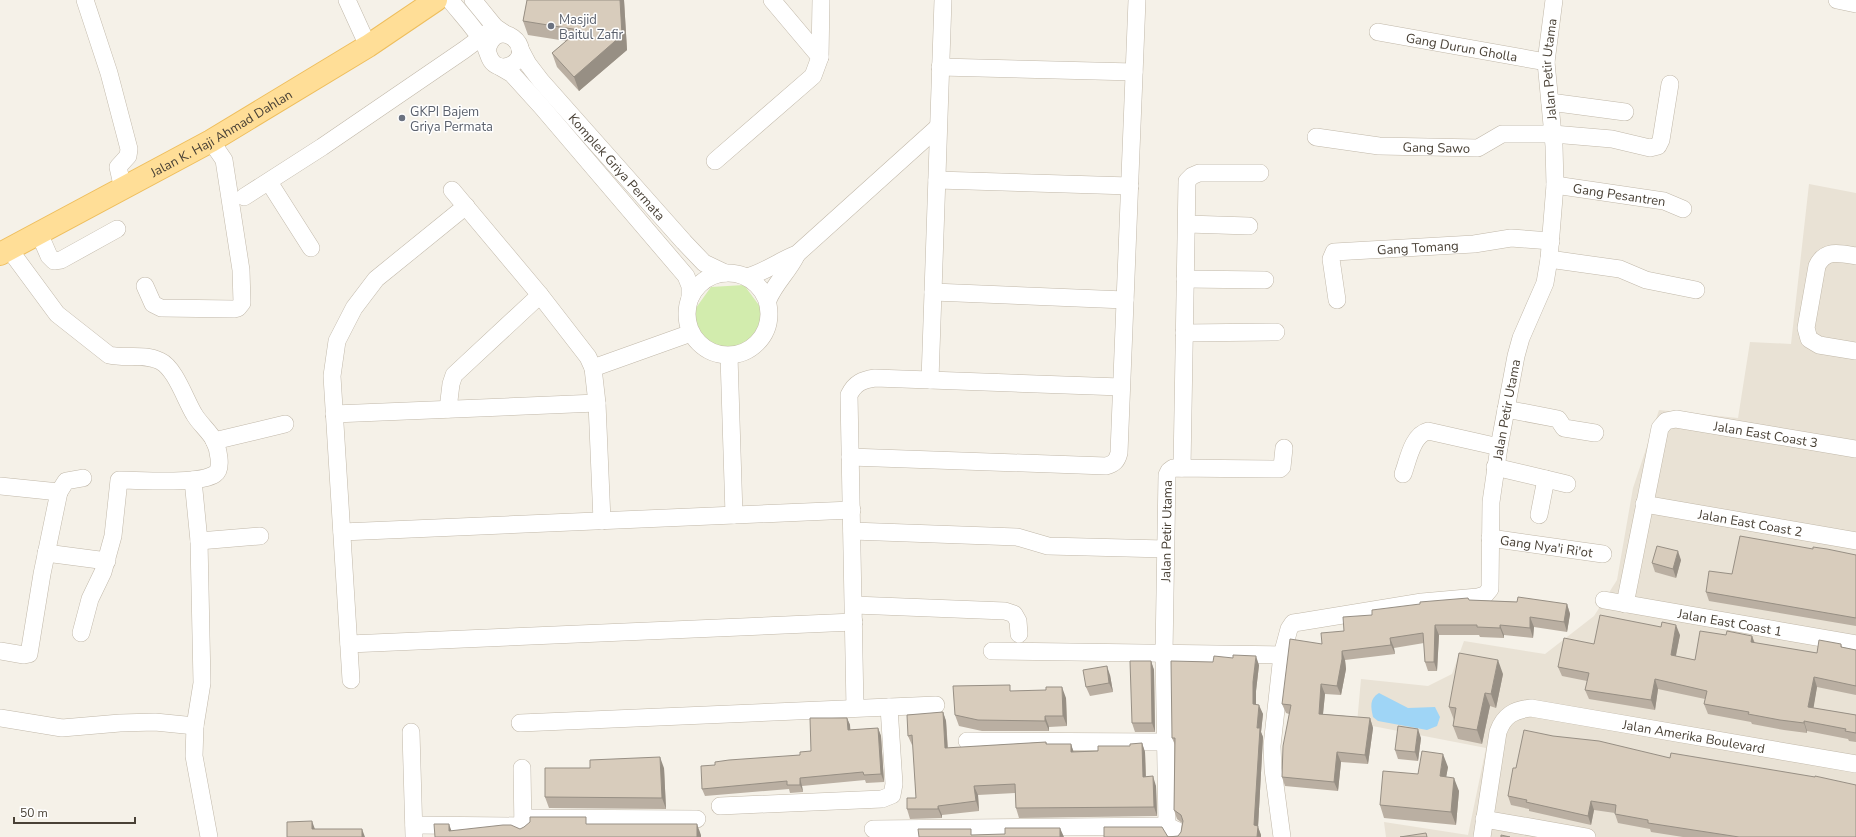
<svg xmlns="http://www.w3.org/2000/svg" width="1856" height="837" font-family="'Nunito Sans',sans-serif">
<rect width="100%" height="100%" fill="#f5f1e8"/>
<path fill="#e9e2d5" d="M1809 184 1856 193V837H1386L1384 822 1468 835 1486 748 1357 723 1361 679 1428 686 1452 674 1464 641 1545 654 1594 616 1617 580 1633 488 1659 410 1738 418 1750 342 1791 344Z"/>
<path fill="#d2ecad" d="M744 285 764 312 758 345 731 357 701 344 693 312 711 287Z"/>
<path fill="#9fd5f6" d="M1379 693 1408 708 1435 707 1440 717 1437 726 1427 730 1378 721 1373 717C1371 707 1369 699 1379 693Z"/>
<g fill="none" stroke-linecap="round" stroke-linejoin="round">
<g stroke="#c1b8a9" stroke-width="18">
<g id="minor">
<path d="M85 0 109 73 129 149 128 156 118 167 123 189"/>
<path d="M347 0 368 46"/>
<path d="M450 0C461 14 475 28 484 44 489 52 488 62 498 66 503 68 508 67 513 64 537 48 497 14 487 50"/>
<path d="M473 0 495 27 504 33"/>
<path d="M772 0 820 57"/>
<path d="M1837 0 1856 4"/>
<path id="s1" d="M1378 32 1546 62"/>
<path id="s2" d="M520 49 528 64 541 81 684 242 704 263 725 273"/>
<path d="M500 67 512 74 541 106 686 276 690 286V298"/>
<path d="M940 67 1134 72"/>
<path d="M1550 102 1625 112"/>
<path id="s3" d="M1316 137 1379 146 1478 148 1502 134H1553L1612 139 1650 148 1658 146 1661 140 1670 84"/>
<path d="M715 161 813 76 820 57 821 0"/>
<path d="M937 180 1130 186"/>
<path d="M269 182 311 248"/>
<path id="s4" d="M1555 185 1664 201 1683 209"/>
<path d="M452 190 540 295 588 357 593 368 691 333"/>
<path d="M244 197 322 147 464 50 495 27"/>
<path d="M1187 224 1249 226"/>
<path d="M39 233 49 256 54 261 61 260 117 229"/>
<path d="M9 249 57 314 109 355C126 359 144 353 160 361 175 368 185 399 194 414 199 423 209 431 214 440 218 448 223 469 215 474 198 485 140 480 119 480L113 536 103 572 90 599 81 633"/>
<path d="M1856 256C1840 253 1825 249 1817 266L1806 328 1809 339 1819 345 1856 351"/>
<path d="M1549 259 1620 269 1646 280 1696 290"/>
<circle cx="728" cy="314" r="41"/>
<path d="M747 277C765 272 779 261 797 254L938 127"/>
<path d="M1185 279 1265 280"/>
<path d="M145 286 153 304 161 308 234 309 238 308 242 303 241 270 224 160 211 141"/>
<path d="M933 292 1125 300"/>
<path d="M768 300C775 283 788 272 796 256"/>
<path id="s5" d="M1337 300 1331 259 1334 252 1474 244 1511 238 1551 241"/>
<path d="M1184 333 1276 332"/>
<path d="M729 356 734 515"/>
<path d="M593 368 597 403 602 521"/>
<path d="M930 380 943 0"/>
<path d="M448 409 451 384 454 375 540 295"/>
<path d="M1506 409 1558 419 1564 428 1595 433"/>
<path d="M334 414 597 403"/>
<path d="M214 441 285 424"/>
<path d="M850 457 1106 466C1114 464 1117 461 1119 453L1137 0"/>
<path d="M1495 467 1567 484"/>
<path d="M1182 468 1187 181 1192 176 1199 173H1260"/>
<path d="M1403 474C1408 461 1412 435 1428 431L1499 447"/>
<path d="M193 480 199 541 202 683 195 726 194 756 209 837"/>
<path d="M0 486 59 492 66 481 83 478"/>
<path id="s6" d="M1644 504 1856 541"/>
<path d="M1539 515 1546 479"/>
<path d="M852 531 1017 537 1048 546 1165 549"/>
<path d="M342 532 852 510"/>
<path id="s7" d="M1490 538 1603 554"/>
<path d="M199 541 260 536"/>
<path d="M46 553 107 561"/>
<path id="s8" d="M1604 600 1856 644"/>
<path id="s9" d="M1625 604 1660 428 1666 421 1676 419 1856 449"/>
<path d="M854 605 1005 611 1014 614 1018 621 1019 634"/>
<path d="M349 644 854 622"/>
<path d="M0 651 24 655 29 654 42 574 59 492"/>
<path d="M992 651 1282 655"/>
<path d="M351 680 332 376 337 341 354 308 376 279 466 206"/>
<path d="M855 708 849 395C855 383 862 380 875 378L1121 387"/>
<path d="M0 718 62 728 120 723 155 722 195 726"/>
<path d="M520 723 936 705"/>
<path d="M411 732 414 836"/>
<path d="M967 741 1165 742"/>
<path d="M522 768 523 830"/>
<path d="M720 806 882 799 892 795 894 784 889 707"/>
<path d="M523 818 697 819"/>
<path d="M1484 819 1587 837"/>
<path d="M414 825 523 826"/>
<path id="s10" d="M1167 826 1164 653 1167 475 1169 471 1173 468 1280 469 1282 467 1284 448"/>
<path d="M873 829 1167 826 1176 830V837"/>
<path id="s11" d="M1282 837 1273 769 1272 746 1282 655 1289 629 1293 623 1300 622 1422 602 1478 597 1485 595 1490 589 1491 502 1499 447 1516 356 1521 338 1545 283 1549 259 1555 185 1554 146 1546 62 1554 0"/>
<path id="s12" d="M1482 837 1498 732C1504 715 1514 710 1531 708L1856 764"/>
</g>
</g>
<g stroke="#eebe5d" stroke-width="24">
<g id="major">
<path id="s13" d="M0 254 211 141 368 46 436 0"/>
</g>
</g>
<use href="#minor" stroke="#fff" stroke-width="17"/>
<use href="#major" stroke="#ffde97" stroke-width="22"/>
</g>
<path fill="#baafa2" d="M527 0H624L627 50 579 91 557 67 552 53 566 41 528 35 523 21Z
M1813 549 1856 555V626L1709 601 1706 592Z
M1681 560 1676 578 1655 572 1652 563Z
M1469 600 1567 604 1570 614 1567 632 1534 627 1533 638 1504 635V638L1480 637 1479 635H1439L1437 671H1428L1425 662 1424 643 1394 648 1395 654 1345 660 1346 669 1341 695 1325 694 1323 714 1370 718 1373 728 1368 764 1341 762 1338 791 1285 786 1282 777 1289 714 1286 713 1282 704 1322 644 1372 615Z
M1680 635 1676 656 1695 660 1726 635 1752 636 1755 643 1817 653 1841 644 1842 647 1856 650V695L1817 687 1813 708 1856 715V742L1849 741 1848 739 1807 731V733L1784 730 1752 724 1751 722 1708 714 1704 704 1705 699 1658 689 1655 710 1589 699 1585 690 1587 681 1562 676 1558 667 1594 644Z
M1151 661 1154 670 1155 732H1135L1132 723Z
M1259 665 1256 691V704L1263 714 1261 732 1263 737 1258 827 1261 835V837H1104L1178 836 1181 832 1182 823 1177 819 1174 810 1175 745 1172 738Z
M1503 674 1496 708 1490 706 1482 744 1458 739 1453 726 1454 720 1449 707Z
M1110 675 1113 692 1090 696 1086 687Z
M1012 691 1066 698 1067 726 1049 727V731H982L959 726 955 715Z
M943 712 946 721 948 748 1046 742 1047 744H1071L1073 751H1098L1130 746 1142 743 1145 752 1146 777 1156 786 1157 816 1019 818 1016 808 1015 793 978 795 979 811 942 815V818L910 819 907 809 916 798 913 745H912L908 736Z
M847 718 850 725V730L878 728 881 736 884 782 866 783 865 780 802 786 803 792 790 793 789 789 705 796 702 789 715 765 800 755 811 751Z
M1421 738 1418 761 1398 759 1395 750Z
M1670 758 1856 837H1683L1651 832 1650 829 1618 823 1615 814V813L1594 810 1591 825 1529 811V809L1511 805 1508 796 1516 768Z
M1448 767 1446 777 1459 791 1456 825 1384 818 1380 805 1418 774Z
M590 768H664L666 809 549 808 545 797Z"/>
<path fill="#978f84" d="M620 0H624L627 50 579 91 574 77Z
M1678 551 1681 560 1676 578 1673 569Z
M1567 604 1570 614 1567 632 1564 622Z
M1530 617 1534 627 1533 638 1530 628Z
M1435 625 1439 635 1437 671 1434 662Z
M1500 625 1504 635V638L1500 628Z
M1676 625 1680 635 1674 664 1671 655Z
M1752 636 1755 645 1751 642Z
M1390 638 1394 648 1395 654 1391 645Z
M1342 651 1345 660 1346 669 1341 695 1337 686Z
M1256 656 1259 665 1256 691V713L1253 704V682Z
M1498 660 1503 674 1496 708 1491 694Z
M1151 661 1154 670 1155 732 1152 723Z
M1107 666 1110 675 1113 692 1109 683Z
M1814 677 1817 687 1812 717 1808 707Z
M1655 679 1658 689 1655 710 1651 700Z
M1321 684 1325 694 1322 723 1319 714Z
M1062 687 1066 698 1067 726 1063 716Z
M1485 693 1490 706 1482 744 1477 730Z
M1259 705 1263 714 1261 732 1263 737 1258 827 1261 835V837H1257L1254 825 1257 728Z
M943 712 946 721 948 757 945 748Z
M1045 716 1049 727V731L1045 721Z
M847 718 850 725 851 738 848 730Z
M1370 718 1373 728 1368 764 1365 755Z
M1804 721 1807 731V733L1804 723Z
M878 728 881 736 884 782 881 774Z
M1418 729 1421 738 1418 761 1415 752Z
M1142 743 1145 752 1146 786 1143 777Z
M1071 744 1074 753 1071 752Z
M1337 752 1341 762 1338 791 1334 782Z
M1443 754 1448 767 1444 789 1440 776Z
M660 757 664 768 666 809 662 798Z
M1153 776 1156 786 1157 816 1154 807Z
M800 778 802 786 803 792 800 785Z
M1454 778 1459 791 1456 825 1451 812Z
M974 786 978 795 979 811 976 801Z
M1591 801 1594 810 1591 825 1588 816Z
M938 806 942 815V818L938 809Z
M312 821 316 832 312 829Z
M449 824 453 835 449 831Z
M697 824 701 835V837H697Z
M1060 828 1064 837H1060Z
M362 829 365 837H362Z"/>
<path fill="#d8ccbc" stroke="#978f84" d="M527 0H620L622 35 574 77 552 53 579 30 523 21Z
M1740 536 1813 549V547L1827 549 1856 555V618L1706 592 1709 571 1732 574Z
M1657 546 1678 551 1673 569 1652 563Z
M1518 597 1567 604 1564 622 1530 617V628L1500 625V628L1477 627V625H1435L1434 662H1425L1423 633 1390 638 1391 645 1342 651V659L1337 686 1321 684 1319 714 1370 718 1365 755 1337 752 1334 782 1282 777 1283 746 1291 705 1282 704 1290 639 1322 644 1321 633 1344 631 1343 617 1372 615V610L1420 604V602L1468 598 1469 600 1517 602Z
M1600 615 1661 627 1662 622 1676 625 1671 655 1695 660 1700 631 1726 635 1727 631 1752 636 1751 642 1817 653 1819 640 1841 644V647L1856 650V686L1814 677 1808 707 1856 715V733L1845 731 1846 729 1804 721V723L1780 720 1748 714 1749 712 1704 704 1707 691 1655 679 1651 700 1585 690 1589 673 1558 667 1564 638 1594 644Z
M1459 653 1498 660 1491 694 1485 693 1477 730 1453 726 1456 708 1449 707Z
M1233 655 1256 656 1253 682V704L1259 705 1257 728H1260L1254 825 1258 826 1257 837H1104V827H1162L1168 837 1178 836 1181 832 1183 821 1181 815 1174 810 1175 738H1172L1171 661 1213 662 1214 656 1233 658Z
M1130 661H1151L1152 723H1132Z
M1107 666 1109 683 1086 687 1083 670Z
M1010 685V691L1046 690V687H1062L1063 716H1045V721L978 720 955 715 953 686Z
M943 712 945 748 1046 742V744H1071V752L1098 751V746H1130V744L1142 743 1143 777 1153 776 1154 807 1016 808 1015 784 974 786 976 801 938 806V809H907V798H916L912 735 908 736 907 715Z
M810 718H847L848 730 878 728 881 774 864 775 863 772 800 778V785H787V781L702 789 701 766 715 765V762L729 760 800 755V752L811 751Z
M1398 726 1418 729 1415 752 1395 750Z
M1524 730 1553 736 1599 741 1670 758 1671 753 1815 777V776L1856 785V837H1739L1648 823V820L1615 814 1616 805 1591 801 1588 816 1526 802 1527 800 1508 796 1513 768H1516Z
M1422 751 1443 754 1440 776 1454 778 1451 812 1380 805 1383 771 1418 774Z
M660 757 662 798 545 797V768H590V760Z
M530 817H586V824H697V837H435L434 824H449V831L503 825H511L520 829 524 827 530 822Z
M312 821V829H362V837H287V822Z
M1005 828H1060V837H919L918 829H971V835L1005 834Z
M1426 833 1427 837H1400Z
M1501 835 1510 837H1501Z"/>
<g fill="#6b7280" stroke="#fff" stroke-width="1.5">
<circle cx="551" cy="26" r="4"/>
<circle cx="402" cy="118" r="4"/>
</g>
<g text-anchor="middle" stroke-width="3" stroke-linejoin="round" paint-order="stroke">
<g font-size="13" fill="#5b616d" stroke="#fff" text-anchor="start">
<text x="559" y="24">Masjid<tspan x="559" dy="15">Baitul Zafir</tspan></text>
<text x="410" y="116">GKPI Bajem<tspan x="410" dy="15">Griya Permata</tspan></text>
</g>
<g font-size="13" fill="#494136" stroke="#fff">
<text dy="5" stroke="none"><textPath href="#s1" startOffset="85">Gang Durun Gholla</textPath></text>
<text dy="5" stroke="none"><textPath href="#s11" startOffset="948">Jalan Petir Utama</textPath></text>
<text dy="5" stroke="none"><textPath href="#s13" startOffset="252">Jalan K. Haji Ahmad Dahlan</textPath></text>
<text dy="5" stroke="none"><textPath href="#s3" startOffset="121">Gang Sawo</textPath></text>
<text dy="5" stroke="none"><textPath href="#s2" startOffset="153">Komplek Griya Permata</textPath></text>
<text dy="5" stroke="none"><textPath href="#s4" startOffset="65">Gang Pesantren</textPath></text>
<text dy="5" stroke="none"><textPath href="#s5" startOffset="133">Gang Tomang</textPath></text>
<text dy="5" stroke="none"><textPath href="#s11" startOffset="600">Jalan Petir Utama</textPath></text>
<text dy="5" stroke="none"><textPath href="#s9" startOffset="290">Jalan East Coast 3</textPath></text>
<text dy="5" stroke="none"><textPath href="#s6" startOffset="108">Jalan East Coast 2</textPath></text>
<text dy="5" stroke="none"><textPath href="#s10" startOffset="295">Jalan Petir Utama</textPath></text>
<text dy="5" stroke="none"><textPath href="#s7" startOffset="57">Gang Nya'i Ri'ot</textPath></text>
<text dy="5" stroke="none"><textPath href="#s8" startOffset="128">Jalan East Coast 1</textPath></text>
<text dy="5" stroke="none"><textPath href="#s12" startOffset="315">Jalan Amerika Boulevard</textPath></text>
</g>
</g>
<path d="M14 817v6h121v-6" fill="none" stroke="#494136" stroke-width="2"/>
<text x="20" y="817" font-size="12" fill="#494136" stroke="#ffffff" stroke-width="3" paint-order="stroke">50 m</text>
</svg>
